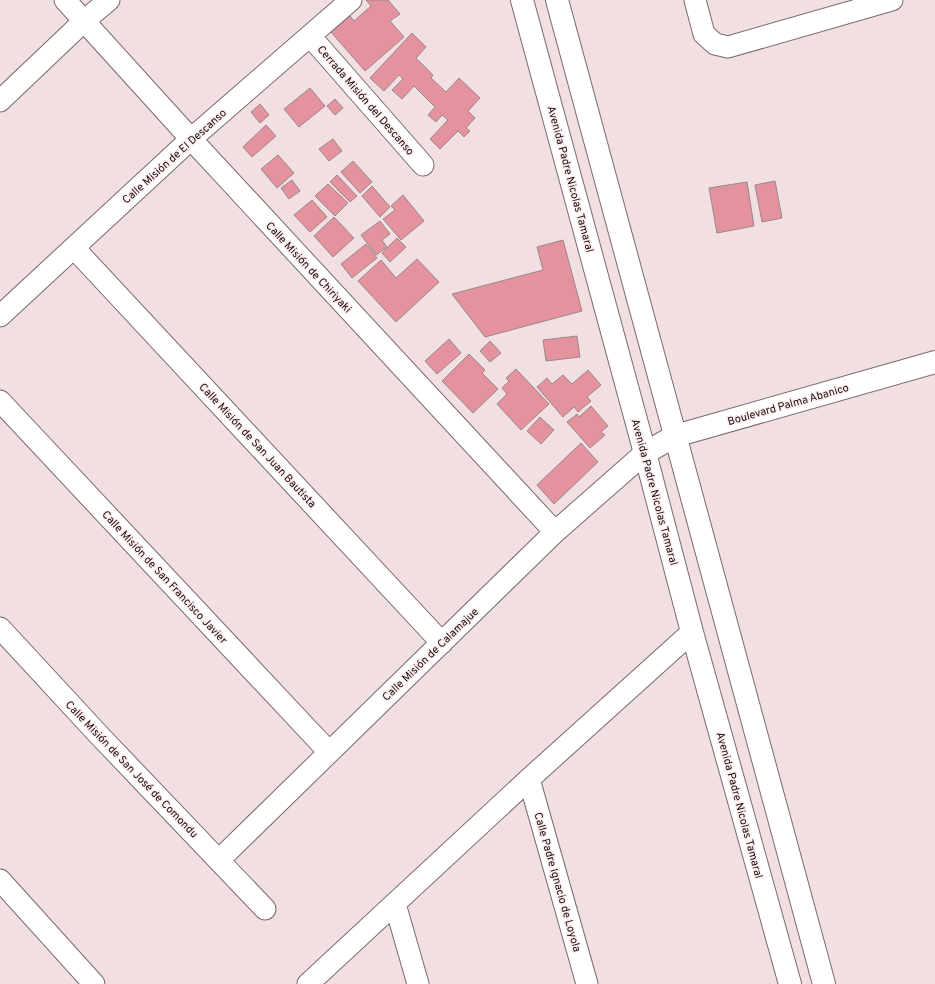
<svg xmlns="http://www.w3.org/2000/svg" width="935" height="984" font-family="Overpass,sans-serif">
<rect width="100%" height="100%" fill="#f1dfe1"/>
<path fill="#e3929e" stroke="#99888a" d="M366 0H388L400 14 390 21 404 37 365 71 331 32 350 16 354 21 371 6Z
M412 33 426 47 416 58 433 75 431 78 446 92 459 78 480 98 468 111 475 118 466 128 470 131 464 137 458 131 440 149 430 139 448 120 442 115 436 122 428 115 435 107 414 86 402 99 392 90 403 79 399 75 384 91 370 78Z
M310 88 325 106 299 127 284 109Z
M335 99 343 108 335 115 327 106Z
M260 104 269 115 260 123 251 112Z
M266 125 276 136 252 157 243 147Z
M333 139 342 151 329 161 319 149Z
M278 155 294 173 277 188 261 169Z
M353 161 372 182 360 193 341 172Z
M337 175 357 196 350 202 330 182Z
M292 180 300 191 289 199 281 188Z
M775 181 782 218 762 222 755 185Z
M747 182 754 226 717 233 709 188Z
M328 184 348 203 335 216 315 196Z
M372 186 390 207 380 217 362 196Z
M403 195 424 221 401 240 383 219 395 210 391 206Z
M312 200 327 217 310 232 294 215Z
M334 217 354 238 333 257 314 236Z
M380 221 390 234 382 240 387 247 376 255 361 235Z
M397 238 406 247 390 262 382 253Z
M563 240 582 311 485 337 452 294 543 270 537 247Z
M366 244 377 258 352 278 341 264Z
M417 259 439 282 396 322 358 281 381 260 396 278Z
M577 336 580 357 546 361 543 340Z
M449 339 461 353 437 374 425 361Z
M490 341 501 353 490 362 480 351Z
M469 354 485 370 482 373 498 389 473 413 442 381Z
M516 369 549 404 521 430 497 404 507 394 502 388 509 381 506 378Z
M588 370 601 385 587 397 591 401 578 412 574 407 563 417 537 387 547 378 552 384 563 375 572 384Z
M591 406 608 426 601 432 605 435 590 448 567 422 577 414 579 417Z
M540 417 554 430 541 444 527 431Z
M581 443 598 462 554 504 537 485Z"/>
<g fill="none" stroke-linecap="round" stroke-linejoin="round">
<g stroke="#7a6a6c" stroke-width="23">
<path id="street" d="M65 0 191 139 555 532
M695 0 704 34 715 44 728 47 892 0
M310 36 423 165
M0 101 84 21 109 0
M74 248 442 643
M0 316 191 139 351 0
M0 401 329 752
M0 628 98 734 265 909
M529 779 587 984
M219 860 555 532 645 453
M0 880 94 984
M395 904 418 984
M308 984 529 779 692 632"/>
</g>
<g stroke="#7a6a6c" stroke-width="24">
<path id="secondary" d="M522 0 645 453 692 632 790 984
M557 0 824 984
M645 453 675 436 935 362"/>
</g>
<use href="#street" stroke="#fff" stroke-width="21"/>
<use href="#secondary" stroke="#fff" stroke-width="22"/>
</g>
<g text-anchor="middle" stroke-width="3" stroke-linejoin="round" paint-order="stroke">
<g font-size="11" fill="#150f10" stroke="#ffedee">
<text transform="translate(366 100) rotate(49)" y="4">Cerrada Misión del Descanso</text>
<text transform="translate(174 156) rotate(-42)" y="4">Calle Misión de El Descanso</text>
<text transform="translate(571 179) rotate(75)" y="4">Avenida Padre Nicolas Tamaral</text>
<text transform="translate(309 267) rotate(47)" y="4">Calle Misión de Chiriyaki</text>
<text transform="translate(788 404) rotate(-16)" y="4">Boulevard Palma Abanico</text>
<text transform="translate(258 445) rotate(47)" y="4">Calle Misión de San Juan Bautista</text>
<text transform="translate(655 492) rotate(75)" y="4">Avenida Padre Nicolas Tamaral</text>
<text transform="translate(165 577) rotate(47)" y="4">Calle Misión de San Francisco Javier</text>
<text transform="translate(430 654) rotate(-44)" y="4">Calle Misión de Calamajue</text>
<text transform="translate(132 769) rotate(46)" y="4">Calle Misión de San José de Comondu</text>
<text transform="translate(740 805) rotate(75)" y="4">Avenida Padre Nicolas Tamaral</text>
<text transform="translate(558 882) rotate(74)" y="4">Calle Padre Ignacio de Loyola</text>
</g>
</g>
</svg>
